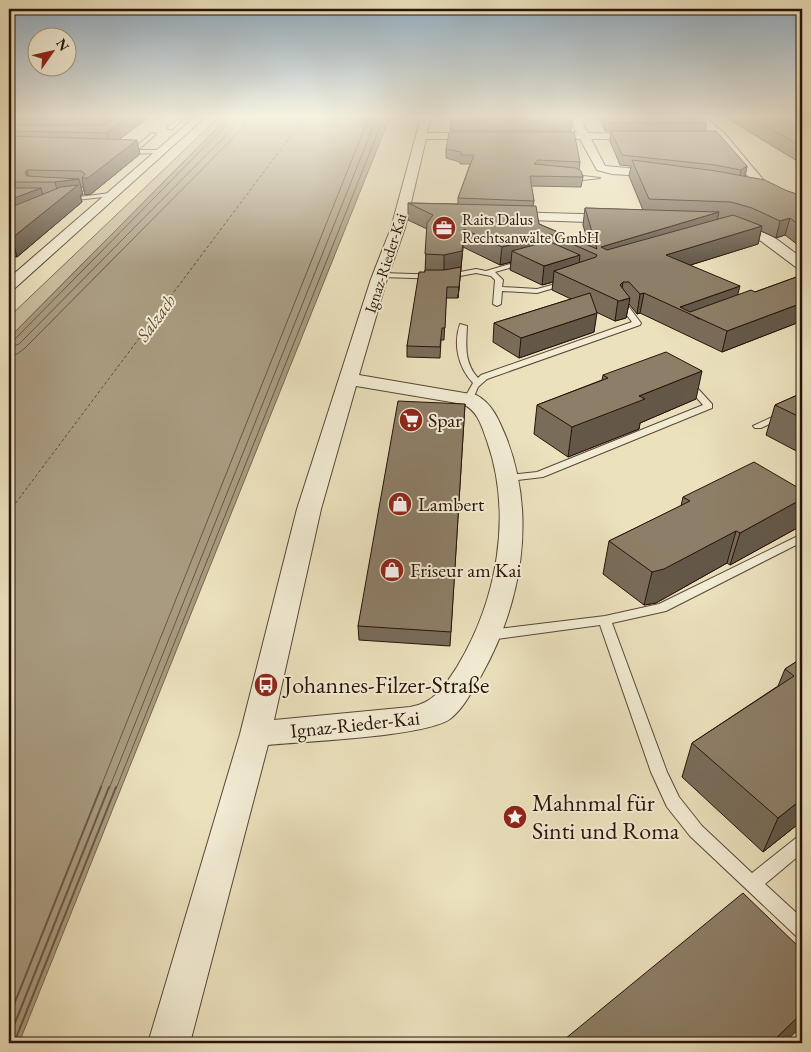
<svg xmlns="http://www.w3.org/2000/svg" width="811" height="1052" font-family="'EB Garamond',serif">
<rect width="100%" height="100%" fill="#ebe1bd"/>
<filter id="stains"><feTurbulence type="fractalNoise" baseFrequency=".004" numOctaves="4"/><feColorMatrix values="0 0 0 0 .2 0 0 0 0 .09 0 0 0 0 .02 0 0 0 .5 -.17"/></filter>
<radialGradient id="worn" r=".72"><stop offset=".6" stop-color="#630" stop-opacity="0"/><stop offset="1" stop-color="#630" stop-opacity=".3"/></radialGradient>
<path fill="#cabe9f" stroke="#796854" d="M219 117H228L9 338V317Z"/>
<path fill="#a99b80" stroke="#756551" d="M228 117H390L19 1043H9V338Z"/>
<g fill="none" stroke-linecap="round" stroke-linejoin="round">
<path stroke="#685745" stroke-width="1" d="M9 341 14 340 229 122 231 117
M9 348 19 344 234 127 237 117
M9 355 17 354 24 349 239 132 244 125 245 117
M100 789 369 117
M109 789 377 117
M116 789 384 117"/>
<path stroke="#685745" stroke-width="2" d="M9 1017 101 787
M9 1038 109 787
M14 1043 116 787"/>
<path stroke="#5c4939" stroke-width="1" stroke-dasharray="3 2.5" stroke-linecap="butt" d="M9 512 305 117"/>
<g stroke="#594637" stroke-width="2">
<path id="service" d="M181 117H186L172 129H168V127Z
M152 133 156 134 138 150H158L160 153 125 154 122 152 132 150Z
M571 172 580 173 583 176 600 178 582 180 577 176 569 175Z
M110 193 112 194V196L67 201 64 199Z
M524 260 527 262 526 263 495 272 503 280 502 287 537 289 567 281 571 283 537 293 502 291 501 304 497 306 493 304 495 280 491 276 476 273 444 279 381 277 377 275 381 273 444 275 476 269 486 271Z
M620 303H626L641 323 640 325 487 379 478 387 472 401H466L464 399 473 383C458 367 453 344 460 324L467 326C466 345 464 363 478 378L481 375 632 322 619 305Z
M687 379 690 380 712 404V408L543 477 509 481 504 478 509 475 537 472 703 405 683 382Z
M802 403V409L761 428H755L753 426Z
M802 534V542L666 611 612 623 667 772 679 797 702 826 752 873 796 838 802 836V853L765 884 802 918V939L796 936 690 836 667 807 651 772 600 625 489 640 484 638 482 635 484 632 489 630 605 616 659 604Z"/>
</g>
<g stroke="#594637" stroke-width="2">
<path id="minor" d="M195 117H205L14 289 9 291V278Z
M421 117H431L427 133H480L485 136 480 139H426L405 228 387 279 359 375 476 395C492 403 499 420 506 437 537 516 522 603 481 676 472 691 464 708 450 719 424 737 305 741 268 745L190 1043H148L240 734 297 509 371 279 391 228ZM356 386 463 404C478 411 482 427 487 441 513 515 497 601 457 667 444 687 434 703 410 707L274 720 321 509Z
M569 117H579L588 133 646 134 647 136 642 139H591L605 166 661 171 667 174 661 177 612 174 597 170 580 139H543L538 136 543 133H577Z
M694 117H705L725 134 771 189 773 192 771 195H763L717 138Z
M506 212 617 215 624 219 617 223 501 219 499 216 501 213Z
M730 222 771 235 802 258V269L797 268 761 241 725 229 723 226 725 223Z"/>
</g>
<use href="#service" fill="#f2ecd4" fill-rule="evenodd"/>
<use href="#minor" fill="#f2ecd4" fill-rule="evenodd"/>
</g>
<path fill="#796c59" stroke="#28130a" d="M9 117H149L120 139 140 154 91 194 85 195 83 187H81L83 195H80L82 202 17 257 9 256Z
M599 117H701L707 123 705 131H605Z
M725 117H802V164Z
M450 121H572L571 131H450Z
M611 131 747 166 745 177 802 196V248L785 235 776 238 761 231 758 244 690 265 738 295 755 292 802 275V321L722 352 640 313 637 314 629 304 626 318 615 321 596 312 594 332 519 358 493 342 494 323 571 299 552 290 553 282 542 285 510 270 511 262 500 265 463 247 458 298H446L444 340H441L440 358 407 357V346L425 272 427 229 408 220V203L458 204V198L470 164H460V162L446 158V149L580 162 579 170 583 177 581 187 531 186 534 201 533 206 539 224 589 245 583 225 585 208 643 210 629 176 631 166 620 165 610 141Z
M603 375 696 399 640 423 639 429 568 457 534 434 537 405 602 380Z
M802 393V454L766 435 775 405Z
M465 404 450 646 359 640 358 626Z
M683 497 799 527 730 565 727 563 656 603 644 605 603 574 609 541 681 506Z
M802 658V821L763 852 682 777 692 743 778 686 785 669Z"/>
<path fill="#635848" stroke="#28130a" d="M106 117H128L104 133 102 119Z
M129 117H149L109 147 106 133Z
M137 140 140 154 91 194 85 195 82 178Z
M747 166 745 176 739 181 741 170Z
M27 170 30 182 25 174Z
M79 179 83 195H80L82 202 17 257 12 238 59 198 55 182Z
M13 182 17 197 41 188 45 204 9 219V200Z
M719 212 715 229 598 265 601 247Z
M790 218 785 235 776 238 780 221Z
M762 226 758 244 662 274 666 255Z
M464 229 463 247 458 298 459 287 444 273V255Z
M550 234 548 252 512 251 511 262 500 265 502 247Z
M580 255 578 274 554 271 553 282 542 285 544 266Z
M623 282 620 301 630 298 626 318 615 321 620 285Z
M740 286 735 305 699 319 680 307Z
M644 293 640 313 637 314 640 294Z
M802 303V321L722 352 727 331Z
M597 313 594 332 519 358 521 338Z
M702 371 696 399 640 423 639 429 568 457 572 427 639 396Z
M802 499V517L799 527 730 565 740 533Z
M736 531 727 563 656 603 644 605 652 572Z
M802 799V821L763 852 778 818Z
M802 1013V1026L784 1043H771Z"/>
<path fill="#8d7e67" stroke="#28130a" d="M22 117H106L102 119H18Z
M116 117H129L106 133 9 131V126L15 125H103Z
M451 117H572V121H450Z
M604 117H701L707 123H606Z
M751 117H802V147Z
M611 131H716L747 166 741 170 715 165 622 155Z
M449 132H574L580 162 538 160 534 164 576 168 581 171 583 177 530 176 534 201 458 198 474 155H461V152L446 149Z
M9 136 137 140 88 178H82L85 174 81 171 27 170 25 174 27 176 79 179 55 182H13V185L17 188H41L9 200Z
M632 160 716 171 765 180 785 190 802 196V227L790 218 780 221 752 208 731 202 649 199Z
M78 185 12 238H9V208L61 187Z
M408 203 536 206 539 224 597 249 585 208 719 212 601 247 607 250 733 215 762 226 666 255 740 286 680 307 690 312 751 290 755 292 802 275V303L727 331 644 293 640 294 629 282H623L620 285 630 298 619 301 554 271 596 257 597 255 550 234 502 247 464 229 462 251 444 255 425 254 427 223 433 215Z
M548 241 580 255 544 266 512 251Z
M461 267 459 287H447L445 328H442L440 347 407 346 419 272H425V270H444Z
M590 293 597 313 521 338 494 323Z
M666 352 702 371 639 396 645 399 572 427 537 405 608 378 603 375Z
M802 393V418L775 405Z
M398 401 465 404 451 632 358 626Z
M754 462 802 490V499L740 533 736 531 664 569 652 572 609 541 690 501 683 497Z
M802 658V799L778 818 692 743 794 676 785 669Z
M743 893 802 950V1013L771 1043H560Z"/>
<linearGradient id="sky" x2="0" y2="1"><stop stop-color="#8faabe"/><stop offset="0.44" stop-color="#f6f2e1"/><stop offset="1" stop-color="#f6f2e1" stop-opacity="0"/></linearGradient>
<rect width="811" height="264" fill="url(#sky)"/>
<defs>
<g id="office-disc" transform="scale(1.25)"><circle r="9.5" fill="#8f2418" stroke="#f2ecd4"/><path d="M-6-3h4V-5.5h4V-3h4V5H-6ZM-1-4.5V-3h2v-1.5ZM-6 0V1H6V0Z" fill="#fff"/></g>
<g id="supermarket-disc" transform="scale(1.25)"><circle r="9.5" fill="#8f2418" stroke="#f2ecd4"/><path d="M-6-5.5h2.5l.6 2H6L4.5 2H-2.5L-4.4-4H-6ZM-1.5 3.2a1.3 1.3 0 1 0 .1 0ZM3 3.2a1.3 1.3 0 1 0 .1 0Z" fill="#fff"/></g>
<g id="shop-disc" transform="scale(1.25)"><circle r="9.5" fill="#8f2418" stroke="#f2ecd4"/><path d="M-5-2.5h2.3a2.7 3.5 0 0 1 5.4 0H5L5.5 6h-11ZM-1.5-2.5h3a1.5 2.3 0 0 0-3 0Z" fill="#fff"/></g>
<g id="bus-disc" transform="scale(1.25)"><circle r="9.5" fill="#8f2418" stroke="#f2ecd4"/><path d="M-5-6H5V4H4V6H2V4H-2V6H-4V4H-5ZM-3.5-4V0h7V-4ZM-3.5 1.2v1.5H-2V1.2ZM2 1.2v1.5H3.5V1.2Z" fill="#fff"/></g>
<g id="sight-disc" transform="scale(1.25)"><circle r="9.5" fill="#8f2418" stroke="#f2ecd4"/><path d="M0-6L1.8-2.2L6-1.7L2.9 1.2L3.7 5.4L0 3.3L-3.7 5.4L-2.9 1.2L-6-1.7L-1.8-2.2Z" fill="#fff"/></g>
</defs>
<g fill-rule="evenodd">
<use href="#office-disc" x="444" y="228"/>
<use href="#supermarket-disc" x="411" y="420"/>
<use href="#shop-disc" x="400" y="504"/>
<use href="#shop-disc" x="392" y="570"/>
<use href="#bus-disc" x="266" y="685"/>
<use href="#sight-disc" x="515" y="817"/>
</g>
<g text-anchor="middle" stroke-width="4" stroke-linejoin="round" paint-order="stroke">
<g font-size="16" fill="#28130a" stroke="#f2ecd4" text-anchor="start">
<text x="462" y="225">Raits Dalus<tspan x="462" dy="18">Rechtsanwälte GmbH</tspan></text>
</g>
<g font-size="16" fill="#28130a" stroke="#f2ecd4">
<text transform="translate(385 263) rotate(-72)" y="6">Ignaz-Rieder-Kai</text>
</g>
<g font-size="18" font-style="italic" fill="#5c4939" stroke="#f2ecd4">
<text transform="translate(156 318) rotate(-54)" y="6">Salzach</text>
</g>
<g font-size="20" fill="#28130a" stroke="#f2ecd4" text-anchor="start">
<text x="428" y="427">Spar</text>
<text x="418" y="511">Lambert</text>
<text x="410" y="577">Friseur am Kai</text>
</g>
<g font-size="20" fill="#28130a" stroke="#f2ecd4">
<text transform="translate(355 724) rotate(-6)" y="7">Ignaz-Rieder-Kai</text>
</g>
<g font-size="24" fill="#28130a" stroke="#f2ecd4" text-anchor="start">
<text x="284" y="693">Johannes-Filzer-Straße</text>
<text x="532" y="811">Mahnmal für<tspan x="532" dy="28">Sinti und Roma</tspan></text>
</g>
</g>
<rect width="811" height="1052" fill="none" stroke="#ebe1bd" stroke-width="30"/>
<rect x="10" y="10" width="791" height="1032" fill="none" stroke="#28130a" stroke-width="2.5"/>
<rect x="15" y="15" width="781" height="1022" fill="none" stroke="#28130a"/>
<g transform="translate(52 52) rotate(56)"><circle r="24" fill="#f2ecd4" stroke="#a19583"/>
<path d="M0-4L9 19L0 12L-9 19Z" fill="#8f2418"/>
<text y="-8" font-size="14" font-weight="bold" text-anchor="middle" fill="#28130a">N</text>
</g>
<rect width="100%" height="100%" filter="url(#stains)"/>
<rect width="100%" height="100%" fill="url(#worn)"/>
</svg>
